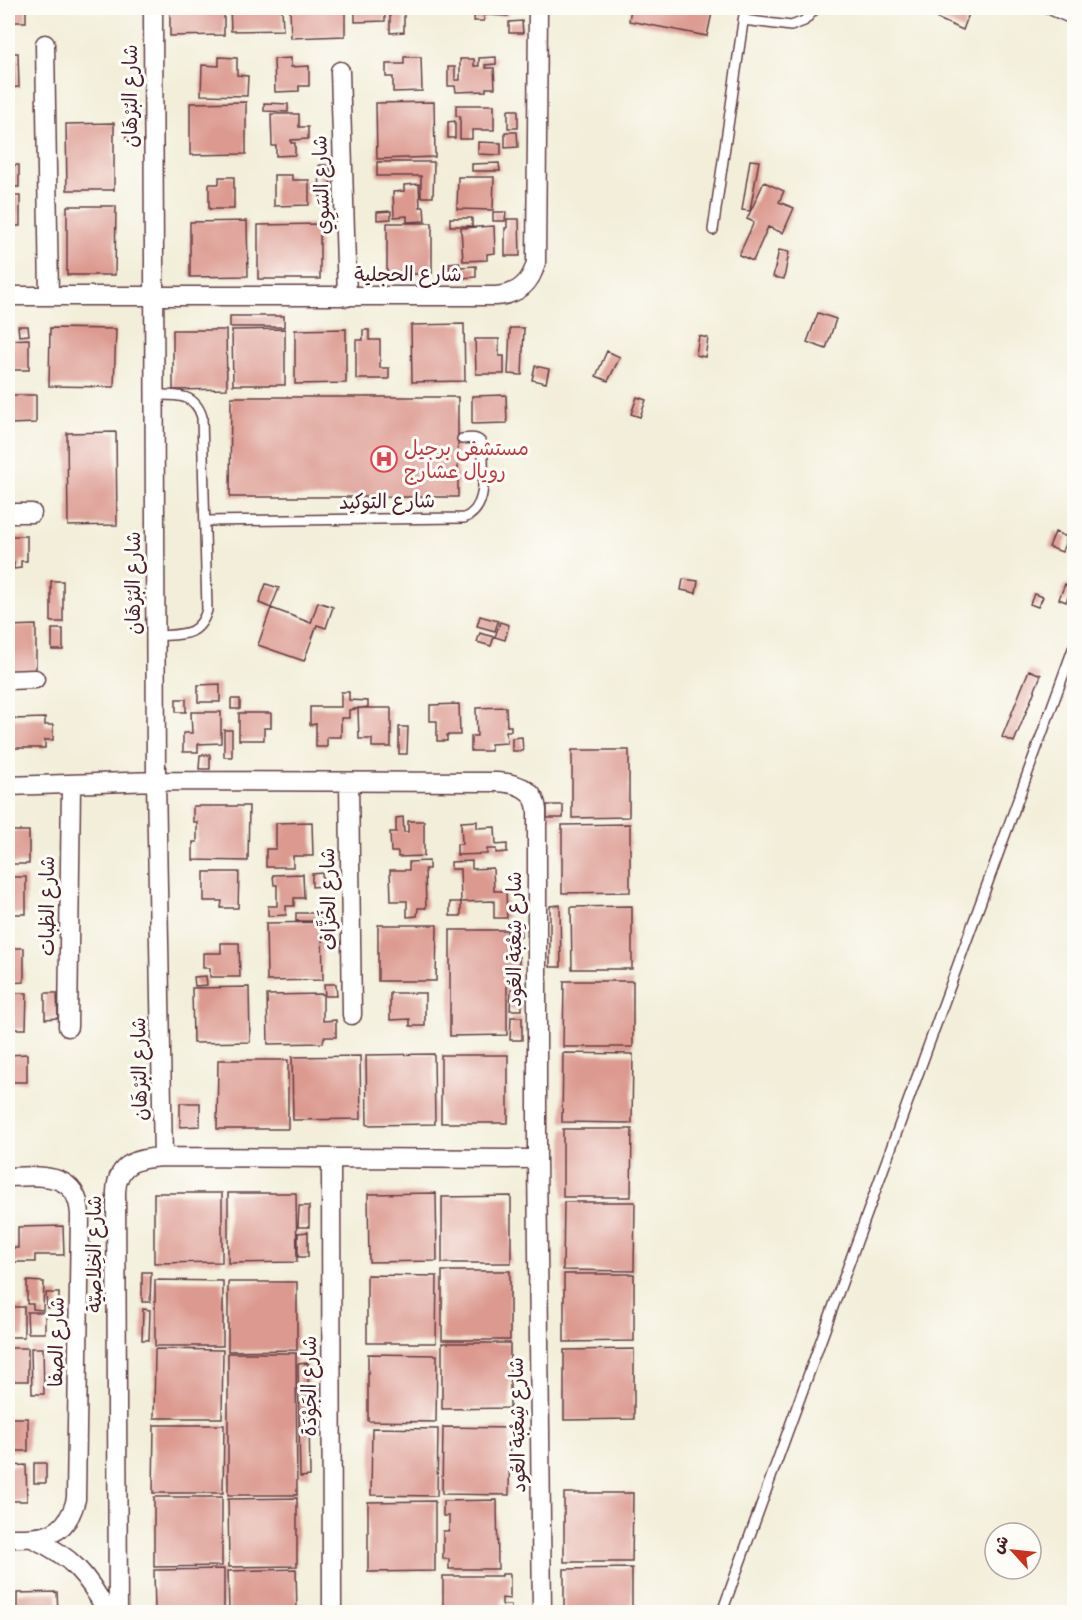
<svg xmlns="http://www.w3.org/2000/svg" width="1082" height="1620" font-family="'Gochi Hand','Playpen Sans Arabic',sans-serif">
<rect width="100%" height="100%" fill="#fdfcf7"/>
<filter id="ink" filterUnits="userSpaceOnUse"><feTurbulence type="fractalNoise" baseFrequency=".0167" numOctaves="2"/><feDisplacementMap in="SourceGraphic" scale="12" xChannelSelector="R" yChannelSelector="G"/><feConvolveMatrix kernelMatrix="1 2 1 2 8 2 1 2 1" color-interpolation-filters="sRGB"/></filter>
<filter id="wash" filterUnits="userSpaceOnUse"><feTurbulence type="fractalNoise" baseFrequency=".008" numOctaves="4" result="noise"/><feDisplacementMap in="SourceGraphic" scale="24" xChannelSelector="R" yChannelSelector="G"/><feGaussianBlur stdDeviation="1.35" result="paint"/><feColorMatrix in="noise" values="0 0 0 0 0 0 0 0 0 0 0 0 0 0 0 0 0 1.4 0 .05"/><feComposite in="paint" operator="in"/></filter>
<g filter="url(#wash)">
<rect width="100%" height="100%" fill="#f2eed9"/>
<g id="blocks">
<path fill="#dc998f" d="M8 8H26V22H8Z
M170 8H224V35L170 36Z
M230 8H282L283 30 231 31Z
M290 8H345V36L291 38Z
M355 8H385V21L355 22Z
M390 8H404V32L390 33Z
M426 8H465L466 16 449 17 448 12 426 14Z
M475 8H508V16L484 15V21H474Z
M631 8H713L707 36 629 21Z
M940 8H961L970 11 963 30 936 18Z
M522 21 523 33H509V22Z
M8 53H18L19 87 8 88Z
M219 57 237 58V75L248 76 247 96 201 95 202 65 219 66Z
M404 57H421L422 91 393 92V77H386V64H404Z
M496 57V64L485 65 486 68H494L495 88H486V91L456 92 455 86H448V67H455V80H460V59H474V66H479V58Z
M291 58V67L309 66V86H299V91L275 92 274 59Z
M246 102V154L190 155V103Z
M434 102 435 157 377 159 376 103Z
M264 103 288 104V112L264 111Z
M456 105H494V130H472V139H460V116H456Z
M508 110H518V128H508Z
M271 114H299V127H308V139L291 140V143H295V155L276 156V146H272Z
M455 121V138H448V122Z
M114 123V190H67L66 124Z
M137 129V140H126V130Z
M505 132H517L518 147 505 148Z
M478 142 501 143V155L478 154Z
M750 160 759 161 750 211 742 210Z
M377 162H434L433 197H421V176H377Z
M499 163 500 171H472V164Z
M9 165H19V187H9Z
M319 165H330L331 197H320Z
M274 175H292V180H309V205L274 206Z
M219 177H234V209H209V184H219Z
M458 177H494L493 210 457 209Z
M764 182 784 191 779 202 794 208 783 233 768 227 753 261 739 255 754 222 747 219Z
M419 184 420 207H424L425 221 407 222V216L394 217 393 192 404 191V185Z
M9 196H20V226H9Z
M67 206H116L115 275H67Z
M391 211V219L377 220V212Z
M493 212H506L505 221H493Z
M450 218H472V226H450Z
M507 219H519L520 256H505V228H507Z
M247 221 248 276 190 277V222Z
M387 223H432V274H387Z
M320 224V279H258V225Z
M494 226 495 253 487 254V260L463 261 461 228Z
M779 250 789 252 784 279 773 277Z
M459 262 460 267 476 266V277L460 278V275H450L449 263Z
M818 313 836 319 826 349 807 342Z
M230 316H284V327H230Z
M464 324 465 381 412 382 411 325Z
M18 326H28L29 335 19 336Z
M50 328 116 329 114 387 49 386Z
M510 328H524L522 375 508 374Z
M285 329V385H233L232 330Z
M346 329V383L295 384V330Z
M173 330H226L227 389 173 390Z
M363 330H369V340H380V368H389V379H356V340H363Z
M699 336 708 338 705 357 696 355Z
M29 339V370H8V340Z
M475 339H499V356H504V374H476Z
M607 351 620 357 608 381 596 376Z
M535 366 549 369 546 383 532 380Z
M8 395H36V423L8 424Z
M506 395 507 423 472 424V396Z
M231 397H458V497H230Z
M637 397 646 400 640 417 631 414Z
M116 432 117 525 68 526 67 433Z
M1055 532 1067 537 1062 552 1049 547Z
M8 536H27V561H21V568L14 569V563H8Z
M683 579 698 581 696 593 681 590Z
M51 581H63V622H51Z
M266 584 279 588 271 608 311 623 318 602 333 607 326 628 317 625 304 661 258 645 271 608 259 603Z
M1065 584 1072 587 1066 602 1059 599Z
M1034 594 1043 597 1038 607 1030 604Z
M480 616 498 621 495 631 477 626Z
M500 622 509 625 505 640 495 637Z
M36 625V673L8 674V626Z
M52 629H63V650H52Z
M480 633 494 637 491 646 477 642Z
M1029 670 1041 675 1014 742 1002 737Z
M220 684V702H198V685Z
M341 692H349V700L368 701V707L349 710V718H341V737H327V747H316V724L310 725V707H341Z
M176 699H186V712H176Z
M231 699H240V709H231Z
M459 704 460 735H447V741H437V721H430V705Z
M506 707 507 726H511V731H506L507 743 491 744V751H471V736H477L476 708Z
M358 708H391V747H372V739H359Z
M191 712H221V743L198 744V752H183V733H192Z
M239 713H271V728H264V740H239Z
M45 718V725H53V740H45V748H13V719Z
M399 727H408L407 754H399Z
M224 730H232V757H224Z
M522 737 523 751H512V738Z
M572 750H629V817L572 818Z
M200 755H210V769H199Z
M547 805H563V818H547Z
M193 806H249L248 861 193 860V842H197V822H193Z
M403 817 404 832H408V821H424V856L398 857V852H391L390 832H396V818Z
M477 821V828L495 827 496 845 507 844V852L496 853V849H487V854L457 855V844H462L461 822Z
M312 822 313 856H293V867H266V849H276V823Z
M630 824V892L562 893V825Z
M8 831H29V864H8Z
M429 861V869H425L426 908H418L417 916 407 917V901H391L390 870H409V862Z
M472 861V869L493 868 494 891H506L507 918H494V901L461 902V916H450V902H461L460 869H451V862Z
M204 872H239L238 908H221L222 901H204Z
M322 873 323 886 312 887V874Z
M303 874 304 898H294V906H286V915L268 916V906H277V885H274L273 875Z
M8 877H26V914H8Z
M560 905 561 967H550V906Z
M632 906V969H572L571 907Z
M296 913H322V921H296Z
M322 922 323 980 267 981 266 923Z
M378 925H437L436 981H378Z
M509 927H520L521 937H510Z
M450 930H507V957H519V969H507V1035L450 1036Z
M221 943H239L240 977H210V968H203V953H221Z
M8 948H24V982L8 983Z
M206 976 207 985 195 986 194 977Z
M564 981H633V1047H563Z
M324 984H336L337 996H325Z
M249 987 250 1042 193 1043 192 988Z
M511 989H522V1010H510Z
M8 993H27L26 1029H8Z
M45 993H57L58 1018 45 1019Z
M390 993H425V1026H410V1019L390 1020Z
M323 994V1021L336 1020V1037H324L323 1043 268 1044 267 995Z
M511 1017H522V1040H510Z
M563 1053 633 1054 632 1123 562 1122Z
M27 1054V1082H8V1055Z
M434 1054 435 1124 367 1125 366 1055Z
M441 1055H508V1123H441Z
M360 1056 361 1119 293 1120 292 1057Z
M218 1060H288V1129H217Z
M180 1103H200V1126L180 1127Z
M563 1129H632L631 1197H563Z
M154 1193H222V1262L154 1263Z
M228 1193H296L297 1262 228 1263Z
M436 1193 437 1261 369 1262 368 1194Z
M511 1196V1263H442V1197Z
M564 1202H635L634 1271 563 1270Z
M299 1206H309V1227H298Z
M63 1226 64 1255H35V1262H11V1248H18V1227Z
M308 1232V1257H298V1233Z
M442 1271H510V1340H442Z
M142 1272H151L150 1302H142Z
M564 1274H634V1341L564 1342Z
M367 1275 437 1276 436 1343H367Z
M155 1280 223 1281V1346H155Z
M27 1281 44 1282 43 1310 33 1309V1304H27Z
M228 1282H297V1350L228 1351Z
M46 1293H59V1307L47 1308Z
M8 1307H24V1337H8Z
M143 1309 150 1310 149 1340H142Z
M27 1312H45V1333H28Z
M442 1343H510V1408L442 1409Z
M8 1348H28V1381H8Z
M31 1348H43L44 1394H32Z
M155 1349 223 1350 222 1418H154Z
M634 1349V1419L564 1420V1350Z
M228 1353H296L297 1495H228Z
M368 1354 437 1355 436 1422 368 1421Z
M308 1363 310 1476 300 1477 298 1364Z
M8 1418H28V1451H8Z
M154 1425H224L223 1493H153Z
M443 1427 510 1428 509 1495 442 1494Z
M372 1428 438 1429 437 1496 371 1495Z
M34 1463H46V1483H34Z
M26 1465 27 1501H8V1466Z
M564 1493H633L632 1562H564Z
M154 1497H222V1566L154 1567Z
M297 1498V1566L229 1567 228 1499Z
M497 1500 498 1569H449V1559H443V1531H449V1516H443V1501Z
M435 1501V1571L368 1572V1502Z
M632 1568V1612H564V1569Z
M224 1569V1612H155L154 1570Z
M296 1569 297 1612H229L228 1571Z
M502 1574H510V1599L502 1598V1605H511V1612H443V1576H502Z
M57 1592 58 1612H17V1593Z"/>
</g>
</g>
<g filter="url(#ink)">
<use href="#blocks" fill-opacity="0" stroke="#633e45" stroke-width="1.5"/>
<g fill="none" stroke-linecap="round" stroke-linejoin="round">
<g stroke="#633e45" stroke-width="12">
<path id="lane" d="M1046 8 1074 20
M743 20 791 26 804 21 816 8
M713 230 745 8
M155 395C176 395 195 393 202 417L207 610C199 638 180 634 156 636
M205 521 464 518C490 508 482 471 483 448 481 436 471 438 462 439
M722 1612 1074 646"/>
</g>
<g stroke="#633e45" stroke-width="21">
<path id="street" d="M153 8 156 781 163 1157
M45 44 49 296
M340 71 347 297
M8 296H495C517 295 531 284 536 262L538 8
M8 513H32
M8 680 35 679
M349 782 352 1015
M8 786 156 781 497 782C516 783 535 788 537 810V1159L542 1612
M68 1027 71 785
M331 1159 332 1612
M8 1177C40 1176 78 1171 80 1215L76 1499C66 1539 43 1538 8 1538
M32 1538C71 1556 87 1574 107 1612
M118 1612 116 1192C117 1162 139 1158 163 1157L537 1159"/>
</g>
<use href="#lane" stroke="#fff" stroke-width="9"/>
<use href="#street" stroke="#fff" stroke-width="18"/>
</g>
</g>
<defs>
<g id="hospital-ring" transform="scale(1.35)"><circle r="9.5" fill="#fdfcf7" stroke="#e0444e" stroke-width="1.5"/><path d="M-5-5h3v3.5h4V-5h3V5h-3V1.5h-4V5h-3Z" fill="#e0444e"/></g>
</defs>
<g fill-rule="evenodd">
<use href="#hospital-ring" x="384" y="459"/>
</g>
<g text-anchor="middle" stroke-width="6" stroke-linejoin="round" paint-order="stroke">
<g font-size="20" fill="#4a1f2b" stroke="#fdfcf7">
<text transform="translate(130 96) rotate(-90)" y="7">شارع البُرْهَان</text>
<text transform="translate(321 185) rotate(-92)" y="7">شارع السَوِي</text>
<text x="408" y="281">شارع الحجلية</text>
<text transform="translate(387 501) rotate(-1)" y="7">شارع التوكيد</text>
<text transform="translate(133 583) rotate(-90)" y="7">شارع البُرْهَان</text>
<text transform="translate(328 899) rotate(-91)" y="7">شارع الخَزَّاف</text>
<text transform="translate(47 906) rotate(-90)" y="7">شارع الظبات</text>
<text transform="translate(514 939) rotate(-90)" y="7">شارع شِعْبَة العُود</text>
<text transform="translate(139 1069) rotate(-91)" y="7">شارع البُرْهَان</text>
<text transform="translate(94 1254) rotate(-90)" y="7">شارع الخِلاصيّة</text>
<text transform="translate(56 1342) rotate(-89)" y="7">شارع الصفا</text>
<text transform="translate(309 1386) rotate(-90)" y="7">شارع الجَوْدَة</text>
<text transform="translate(517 1425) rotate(-91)" y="7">شارع شِعْبَة العُود</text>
</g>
<g font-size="20" fill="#be3a42" stroke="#fdfcf7" text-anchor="start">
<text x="404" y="455">مستشفى برجيل<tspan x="404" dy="23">رويال عشارج</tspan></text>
</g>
</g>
<rect width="1082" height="1620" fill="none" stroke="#fdfcf7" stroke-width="30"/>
<g transform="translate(1013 1551) rotate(297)"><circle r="28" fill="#fdfcf7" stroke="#b5a4a5" stroke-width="1.5"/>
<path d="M0-4.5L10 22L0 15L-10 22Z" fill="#c8321e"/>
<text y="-9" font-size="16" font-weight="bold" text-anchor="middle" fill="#4a1f2b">ش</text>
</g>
</svg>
